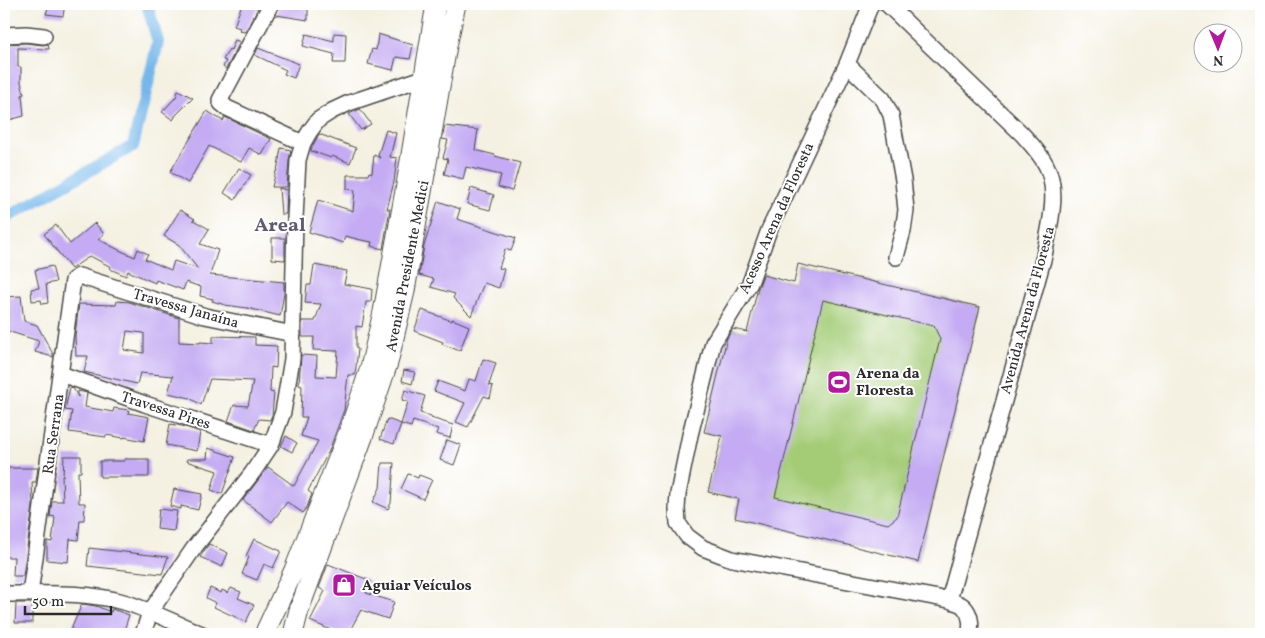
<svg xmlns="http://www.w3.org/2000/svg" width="1265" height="638" font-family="Vollkorn,serif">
<rect width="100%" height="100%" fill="#fff"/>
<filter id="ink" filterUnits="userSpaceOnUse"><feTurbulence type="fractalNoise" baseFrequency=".02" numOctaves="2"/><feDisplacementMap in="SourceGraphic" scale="10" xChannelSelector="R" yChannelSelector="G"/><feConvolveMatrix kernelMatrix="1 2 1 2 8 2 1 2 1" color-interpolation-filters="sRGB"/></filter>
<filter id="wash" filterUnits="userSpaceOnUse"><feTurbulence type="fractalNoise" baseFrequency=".0096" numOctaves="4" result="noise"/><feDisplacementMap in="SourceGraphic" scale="20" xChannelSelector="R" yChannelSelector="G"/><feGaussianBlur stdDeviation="1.12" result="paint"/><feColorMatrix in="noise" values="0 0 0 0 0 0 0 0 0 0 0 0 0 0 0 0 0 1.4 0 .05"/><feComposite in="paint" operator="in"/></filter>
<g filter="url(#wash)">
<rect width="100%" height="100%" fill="#f4f1e2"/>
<path fill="#a4cc77" stroke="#687c51" d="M798 264 980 307 918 562 735 518 739 499 708 492 722 436 704 432 730 328 747 332 761 275 794 283Z"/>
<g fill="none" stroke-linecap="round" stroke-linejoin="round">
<path stroke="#76b7eb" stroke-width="12" d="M4 219 133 146 158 42 147 4"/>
</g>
<g id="blocks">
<path fill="#c4abf3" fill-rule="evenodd" d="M49 4H65L63 16 46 14Z
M242 4H247L258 8 245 32 239 31 240 28 234 26Z
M280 4H288L308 9V20L276 15Z
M334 33 346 34 345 63H333L334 54 303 46 306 34 334 41Z
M378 34 413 45 410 59 396 57 393 70 368 64 372 49 376 50Z
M235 40 240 42 226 69 223 67 226 61 223 60 229 49 231 50Z
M26 43 43 45 48 44 49 49 18 48V67H21V82L24 94 22 95 24 116 5 121 4 99H7L4 79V44Z
M258 48 299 64 294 78 284 74 286 70 255 55Z
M178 90 193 98 176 115 173 120 162 112 176 97Z
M360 109 371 124 361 130 349 114Z
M207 111 223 121 225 117 271 139 262 155 249 148 241 162 209 146 188 183 170 172Z
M445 126 478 130 475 150 495 155V156L520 163 512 191 498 187 501 175 466 167 463 179 444 174 448 159 443 158 448 140 442 139Z
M386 130 396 133 390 157 397 158 394 182 387 209H390L383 249 371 246 372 242 361 240 345 236 343 243 309 232 318 200 353 211 355 190 347 189V175H368L369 172 372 173 374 155 380 158 378 155Z
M319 134 356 148 350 163 332 156 331 158 311 151 312 147Z
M281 148 291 150 289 160 287 187H272L276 171H277Z
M239 168 251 175 235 200 224 193Z
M279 188 287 190 286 214H281Z
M471 188 494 195 490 210 467 204Z
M438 201 460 209 457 219 516 238 511 251 505 249 499 268 504 269 499 288 484 283 471 316 453 298 455 294 431 287 434 279 419 275 424 246Z
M180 210 195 219 193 220 209 229 200 244 218 250 210 275 284 282V293L280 316 247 308 225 305 212 301 213 299 200 296 201 287 186 282 183 290 156 280 155 283 128 271 126 276 110 269 111 267 90 256 71 269 44 234 56 225 70 244 95 223 104 234 98 239 119 250 135 257 138 249 148 254 145 259 171 270 174 261 198 269 179 245 164 236Z
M272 238H285V260L272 259Z
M798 264 980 307 918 562 735 518 739 499 708 492 722 436 704 432 727 338 733 329 747 332 758 288 763 275 794 283ZM823 300 934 326 940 339 897 517 888 524 775 497Z
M314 265 347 271 344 284 372 289 371 302H366L362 327 356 326V348L358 349 355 375H348L344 410 329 451 308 491 312 494 307 507 303 513 287 502 272 522 243 500 268 467 294 486 318 441 301 436 307 417H301L302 386 299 385 301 355 317 356 316 376 336 377 338 351 313 350 314 337H302V321H315L321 304 305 303 307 285H311Z
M52 266 56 282 46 284 48 303 42 304 41 300 32 301 31 289 39 288 35 270Z
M21 296 24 321 37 325 53 354V357L35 352 39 341 4 330 8 313 6 297Z
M117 301 129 302 179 318V342L200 343V342L213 343V336L255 337V345L277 346 276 368 271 367 270 392 274 393 272 415 270 420 259 419 254 430 228 421 234 405 248 406 253 381 210 379 201 405 190 398 168 393 173 376 140 373 137 384 84 372 88 356H76L75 335 79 304 116 305ZM127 331 144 333V353L124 350Z
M422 310 452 321V319L469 326 460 351 442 344 443 342 414 331Z
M483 359 496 363 489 385 493 386 490 398 484 396 468 427 456 422 465 403 434 391 438 381 465 391 469 379 476 381Z
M404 370 415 372 412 384 402 381Z
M70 387 73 388 78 397V391L87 393 85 407 113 412 114 408 129 410 128 413 149 417 144 441 124 437V438L106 435V437L69 432 72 411 65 410Z
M405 390 425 396 420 413 431 416V418L453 425 450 438 436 434 438 429 413 421 411 427 401 424 408 402 402 400Z
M387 419 401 424 394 444 380 439Z
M170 424 182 426 200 432 197 451 166 445Z
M286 436 297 443 292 452 281 446Z
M447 440 461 445 454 465 440 460Z
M208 448 235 457 222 494 211 490 217 471 186 461 187 459H207Z
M64 456H81V472H78L79 503H85L84 520H80L78 540 70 539 68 562 47 560V541L52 542 55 517 50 516 52 501H63L62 476H63Z
M124 459H149V477H100V461H124Z
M382 463H394L391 503 388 509 373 502 380 488Z
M5 468H38L36 482H32L33 506 23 576H13L14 557H4V541H6L7 508H6Z
M408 474 418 478 419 475 432 480 423 499 401 489Z
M174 489 202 494 198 510 181 506V509L170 506Z
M159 509 177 511 174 531 157 529Z
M254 539 281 551 273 568 264 564 257 580 242 574 249 557 246 556Z
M209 544 228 553 222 567 200 557Z
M89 548 168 557 162 574 87 566Z
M328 564 371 581 366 593 394 602 388 619 361 610 348 634H340L310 621 325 591 319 588Z
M210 588 221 593 222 590 228 593 231 588 241 592 238 598 254 605 246 622 214 607 216 603 206 598Z
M16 603H32V623H15Z
M82 604 96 606 111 612 112 609 129 615 123 634H106L96 631V634H69Z"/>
</g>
</g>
<g filter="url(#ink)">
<use href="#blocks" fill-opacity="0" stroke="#494946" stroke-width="1"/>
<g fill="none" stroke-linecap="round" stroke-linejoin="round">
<g stroke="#494946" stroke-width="18">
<path id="minor" d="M271 4 220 100 221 103 227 108 303 143
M871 4 847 64 769 230 750 283 713 343 690 435 678 494 677 509 678 523 687 536 703 548 732 559 949 600
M887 4 1022 134C1031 144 1040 153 1046 165 1060 191 1049 228 1044 256L949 600C953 602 961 603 964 607 971 614 972 626 969 634
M4 35 26 34 44 36
M847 64 883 99 891 115 903 180 906 210 903 231 896 257
M61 374 145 404 271 445
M4 594C44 594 87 591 127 603 152 611 177 624 202 634
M30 594 73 280 79 276 205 316 293 334
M143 634 150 612 194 548 253 472 271 445 283 412 292 359 295 218 298 160 303 143 310 131 318 120 332 111 349 103 423 78"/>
</g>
<g stroke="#494946" stroke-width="21">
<path id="major" d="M266 630 294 570 350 428 370 368 383 312 405 191 436 4
M293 634 299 610 363 437 388 363 405 291 447 46 456 4"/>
</g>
<use href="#minor" stroke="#fff" stroke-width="15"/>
<use href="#major" stroke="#fff" stroke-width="19"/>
</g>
</g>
<defs>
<g id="stadium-square" transform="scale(1.25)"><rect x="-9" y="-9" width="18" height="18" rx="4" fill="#b5179e" stroke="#fff"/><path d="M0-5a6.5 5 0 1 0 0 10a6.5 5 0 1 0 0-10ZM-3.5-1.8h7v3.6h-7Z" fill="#fff"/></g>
<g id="shop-square" transform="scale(1.25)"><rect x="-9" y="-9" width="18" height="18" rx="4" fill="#b5179e" stroke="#fff"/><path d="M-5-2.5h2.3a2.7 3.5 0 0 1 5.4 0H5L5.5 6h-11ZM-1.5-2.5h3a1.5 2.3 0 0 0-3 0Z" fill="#fff"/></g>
</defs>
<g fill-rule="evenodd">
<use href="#stadium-square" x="839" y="382"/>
<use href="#shop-square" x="344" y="585"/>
</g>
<g text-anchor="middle" stroke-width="4" stroke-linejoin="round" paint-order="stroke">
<g font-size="15" fill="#2b2b2b" stroke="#fff">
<text transform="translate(776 218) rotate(-66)" y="5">Acesso Arena da Floresta</text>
<text transform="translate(407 266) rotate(-79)" y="5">Avenida Presidente Medici</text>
<text transform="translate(186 308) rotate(16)" y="5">Travessa Janaína</text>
<text transform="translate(1027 310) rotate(-75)" y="5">Avenida Arena da Floresta</text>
<text transform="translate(166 410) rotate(18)" y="5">Travessa Pires</text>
<text transform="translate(53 434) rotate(-82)" y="5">Rua Serrana</text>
</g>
<g font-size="15" font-weight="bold" fill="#2b2b2b" stroke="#fff" text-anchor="start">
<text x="856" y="378">Arena da<tspan x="856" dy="17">Floresta</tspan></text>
<text x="362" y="590">Aguiar Veículos</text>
</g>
<g font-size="20" font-weight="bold" fill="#615871" stroke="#fff">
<text x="280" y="231">Areal</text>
</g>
</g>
<rect width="1265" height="638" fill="none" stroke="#fff" stroke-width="20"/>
<g transform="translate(1218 48) rotate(179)"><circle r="24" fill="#ffffff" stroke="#aaaaaa"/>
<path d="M0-4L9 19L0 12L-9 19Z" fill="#b5179e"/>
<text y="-8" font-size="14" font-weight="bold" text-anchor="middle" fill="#2b2b2b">N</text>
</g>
<path d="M25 606v8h86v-8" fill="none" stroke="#2b2b2b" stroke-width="2.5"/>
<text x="32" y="606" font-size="15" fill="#2b2b2b" stroke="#ffffff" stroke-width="4" paint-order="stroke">50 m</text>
</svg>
